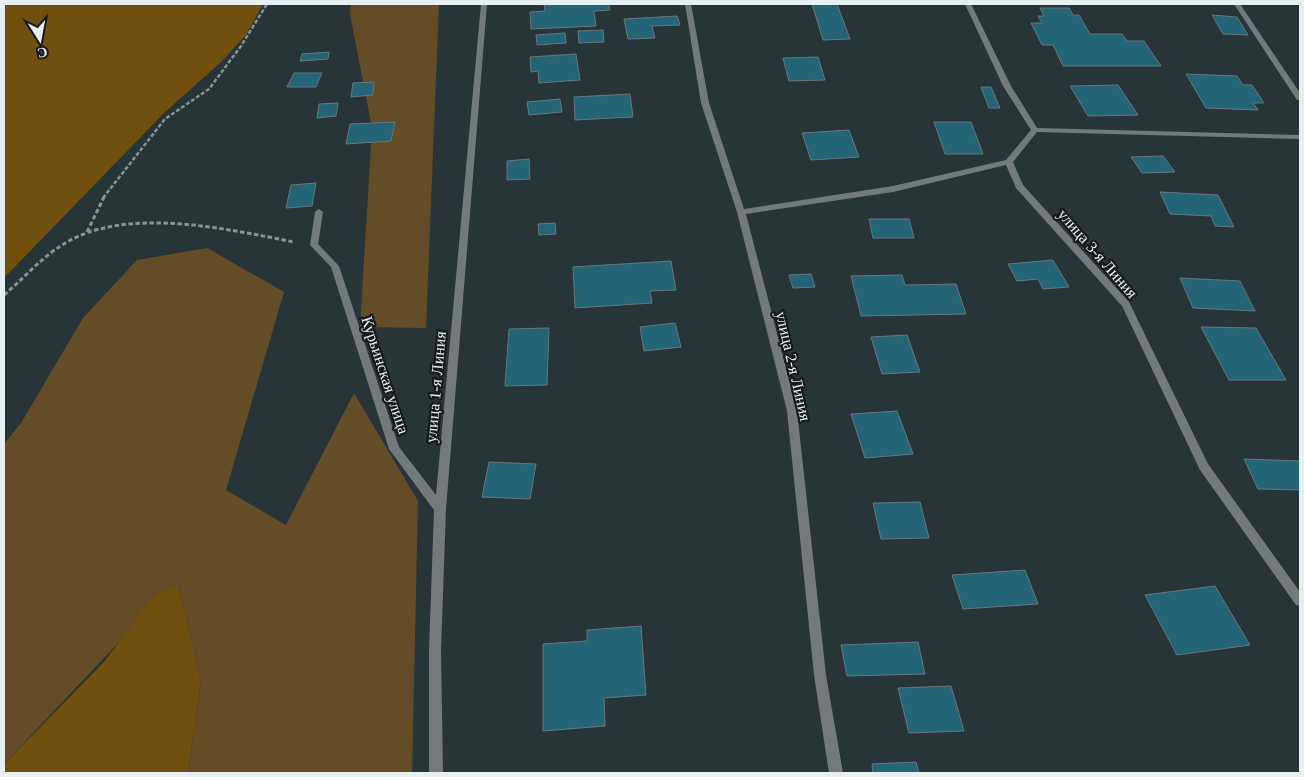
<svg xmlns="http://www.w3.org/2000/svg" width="1304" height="777" font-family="'Times New Roman',serif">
<rect width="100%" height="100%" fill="#273539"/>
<path fill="#644c27" d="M351 4H439L426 328 360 327 372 128 350 14Z
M207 248 284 292 226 490 286 525 354 393 418 501 412 773H188L201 680 178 586 119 642 4 764V444L21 423 83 318 137 260Z"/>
<path fill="#714f0f" d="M4 4H263L246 35 221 62 165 112 4 278Z
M178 586 201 680 188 773H4V764L103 663 156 594Z"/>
<path fill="#236576" stroke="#67777c" d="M544 4H609L610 10 594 11 596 26 531 29 530 12 545 11Z
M812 4H841H837L850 39 823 40Z
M1040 8H1069L1073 15H1079L1090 34H1122L1127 41H1144L1161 66H1063L1053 45H1042L1031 23H1042L1038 16H1044Z
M1212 15 1237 17 1248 35 1223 34Z
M677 16 680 25 652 26 655 38 628 39 624 19Z
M603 30 604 42 579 43 578 31Z
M565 33 566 43 537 45 536 35Z
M329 52 328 59 300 61 302 54Z
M576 54 580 80 539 83 538 71 531 72 530 57Z
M818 57 825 80 789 81 783 58Z
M294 73H322L316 87H287Z
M1186 74 1237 76 1243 85H1252L1264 103H1253L1258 110 1206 108Z
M374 82 373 95 351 97 353 83Z
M1118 85 1138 115 1088 116 1070 86Z
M981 87H991L1000 108H989Z
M630 94 633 117 575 120 574 97Z
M560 99 562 112 529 115 527 102Z
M338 103 336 116 317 118 319 104Z
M395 122 391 141 346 144 350 124Z
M934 122H971L983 154H945Z
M849 130 859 157 811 160 802 133Z
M1163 156 1175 172 1142 173 1131 157Z
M529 159 530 179 507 180V161Z
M316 183 312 206 286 208 291 185Z
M1160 192 1218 195 1234 227 1215 226 1211 216 1170 214Z
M869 219H909L914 238H873Z
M555 223 556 234 539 235 538 224Z
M1053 260 1069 287 1043 289 1038 279 1017 281 1008 264Z
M671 261 676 290 650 291 652 303 575 308 573 267Z
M811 274 815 287 793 288 789 275Z
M902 275 905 285 956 284 966 314 861 316 851 276Z
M1180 278 1240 281 1255 311 1193 308Z
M675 323 681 347 644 351 640 327Z
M1201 327 1256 328 1286 380H1229Z
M549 328 547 385 505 386 509 329Z
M907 335 920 372 882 374 871 337Z
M897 411 913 454 865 458 851 414Z
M1244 459 1300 461V490L1258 489Z
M489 462 536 464 530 499 482 497Z
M920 502 929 538 881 539 873 503Z
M1025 570 1038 604 963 609 952 575Z
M1215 586 1250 645 1177 655 1145 595Z
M641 626 646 695 604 698 605 726 543 731V644L587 641V630Z
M918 642 925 674 847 676 841 645Z
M951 686 964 731 909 733 898 688Z
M916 762 919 773H873L872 764Z"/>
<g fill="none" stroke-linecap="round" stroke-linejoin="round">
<path stroke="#889396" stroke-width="2.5" stroke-dasharray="4 2" stroke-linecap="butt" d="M103 198 165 119 209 89 241 46 267 4"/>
<path stroke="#889396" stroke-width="3" stroke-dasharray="4.5 2.5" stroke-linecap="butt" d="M87 232 104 197
M4 295C23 279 41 258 62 245 124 205 226 229 294 242"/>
<path fill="#737a7c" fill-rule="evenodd" d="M319 209 323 212 318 245 314 248 310 245 315 212Z"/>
<path fill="#737a7c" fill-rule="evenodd" d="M481 4H487L446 509 441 650 443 773H429V650L434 510 389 449 331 267 310 245 314 242 317 243 339 266 399 447 436 495Z
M685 4H691L709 103 744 209 893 186 1006 160 1031 130 1003 86 965 4H971L1011 86 1037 128 1300 135V139L1037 132 1013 162 1023 185 1129 302 1208 464 1300 592V606L1296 605 1200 470 1122 306 1016 188 1006 165 893 192 746 214 797 411 826 675 843 773H829L814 675 787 411 737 212 701 103Z
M1234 4H1240L1300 93V100H1297Z"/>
</g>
<g text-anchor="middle" stroke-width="4.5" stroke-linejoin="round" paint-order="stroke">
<g font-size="16" fill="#e6eff1" stroke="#151b1d">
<text transform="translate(1098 253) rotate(49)" y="6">улица 3-я Линия</text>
<text transform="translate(794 366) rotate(77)" y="6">улица 2-я Линия</text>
<text transform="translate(386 375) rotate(72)" y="6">Курьинская улица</text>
<text transform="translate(435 387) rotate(-85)" y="6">улица 1-я Линия</text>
</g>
</g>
<rect width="1304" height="777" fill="none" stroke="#e6eff1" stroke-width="10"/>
<g transform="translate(40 40) rotate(169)" stroke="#151b1d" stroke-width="4" paint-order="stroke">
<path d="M0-4L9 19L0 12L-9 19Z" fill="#e6eff1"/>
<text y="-8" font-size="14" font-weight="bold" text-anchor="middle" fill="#e6eff1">С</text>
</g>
</svg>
